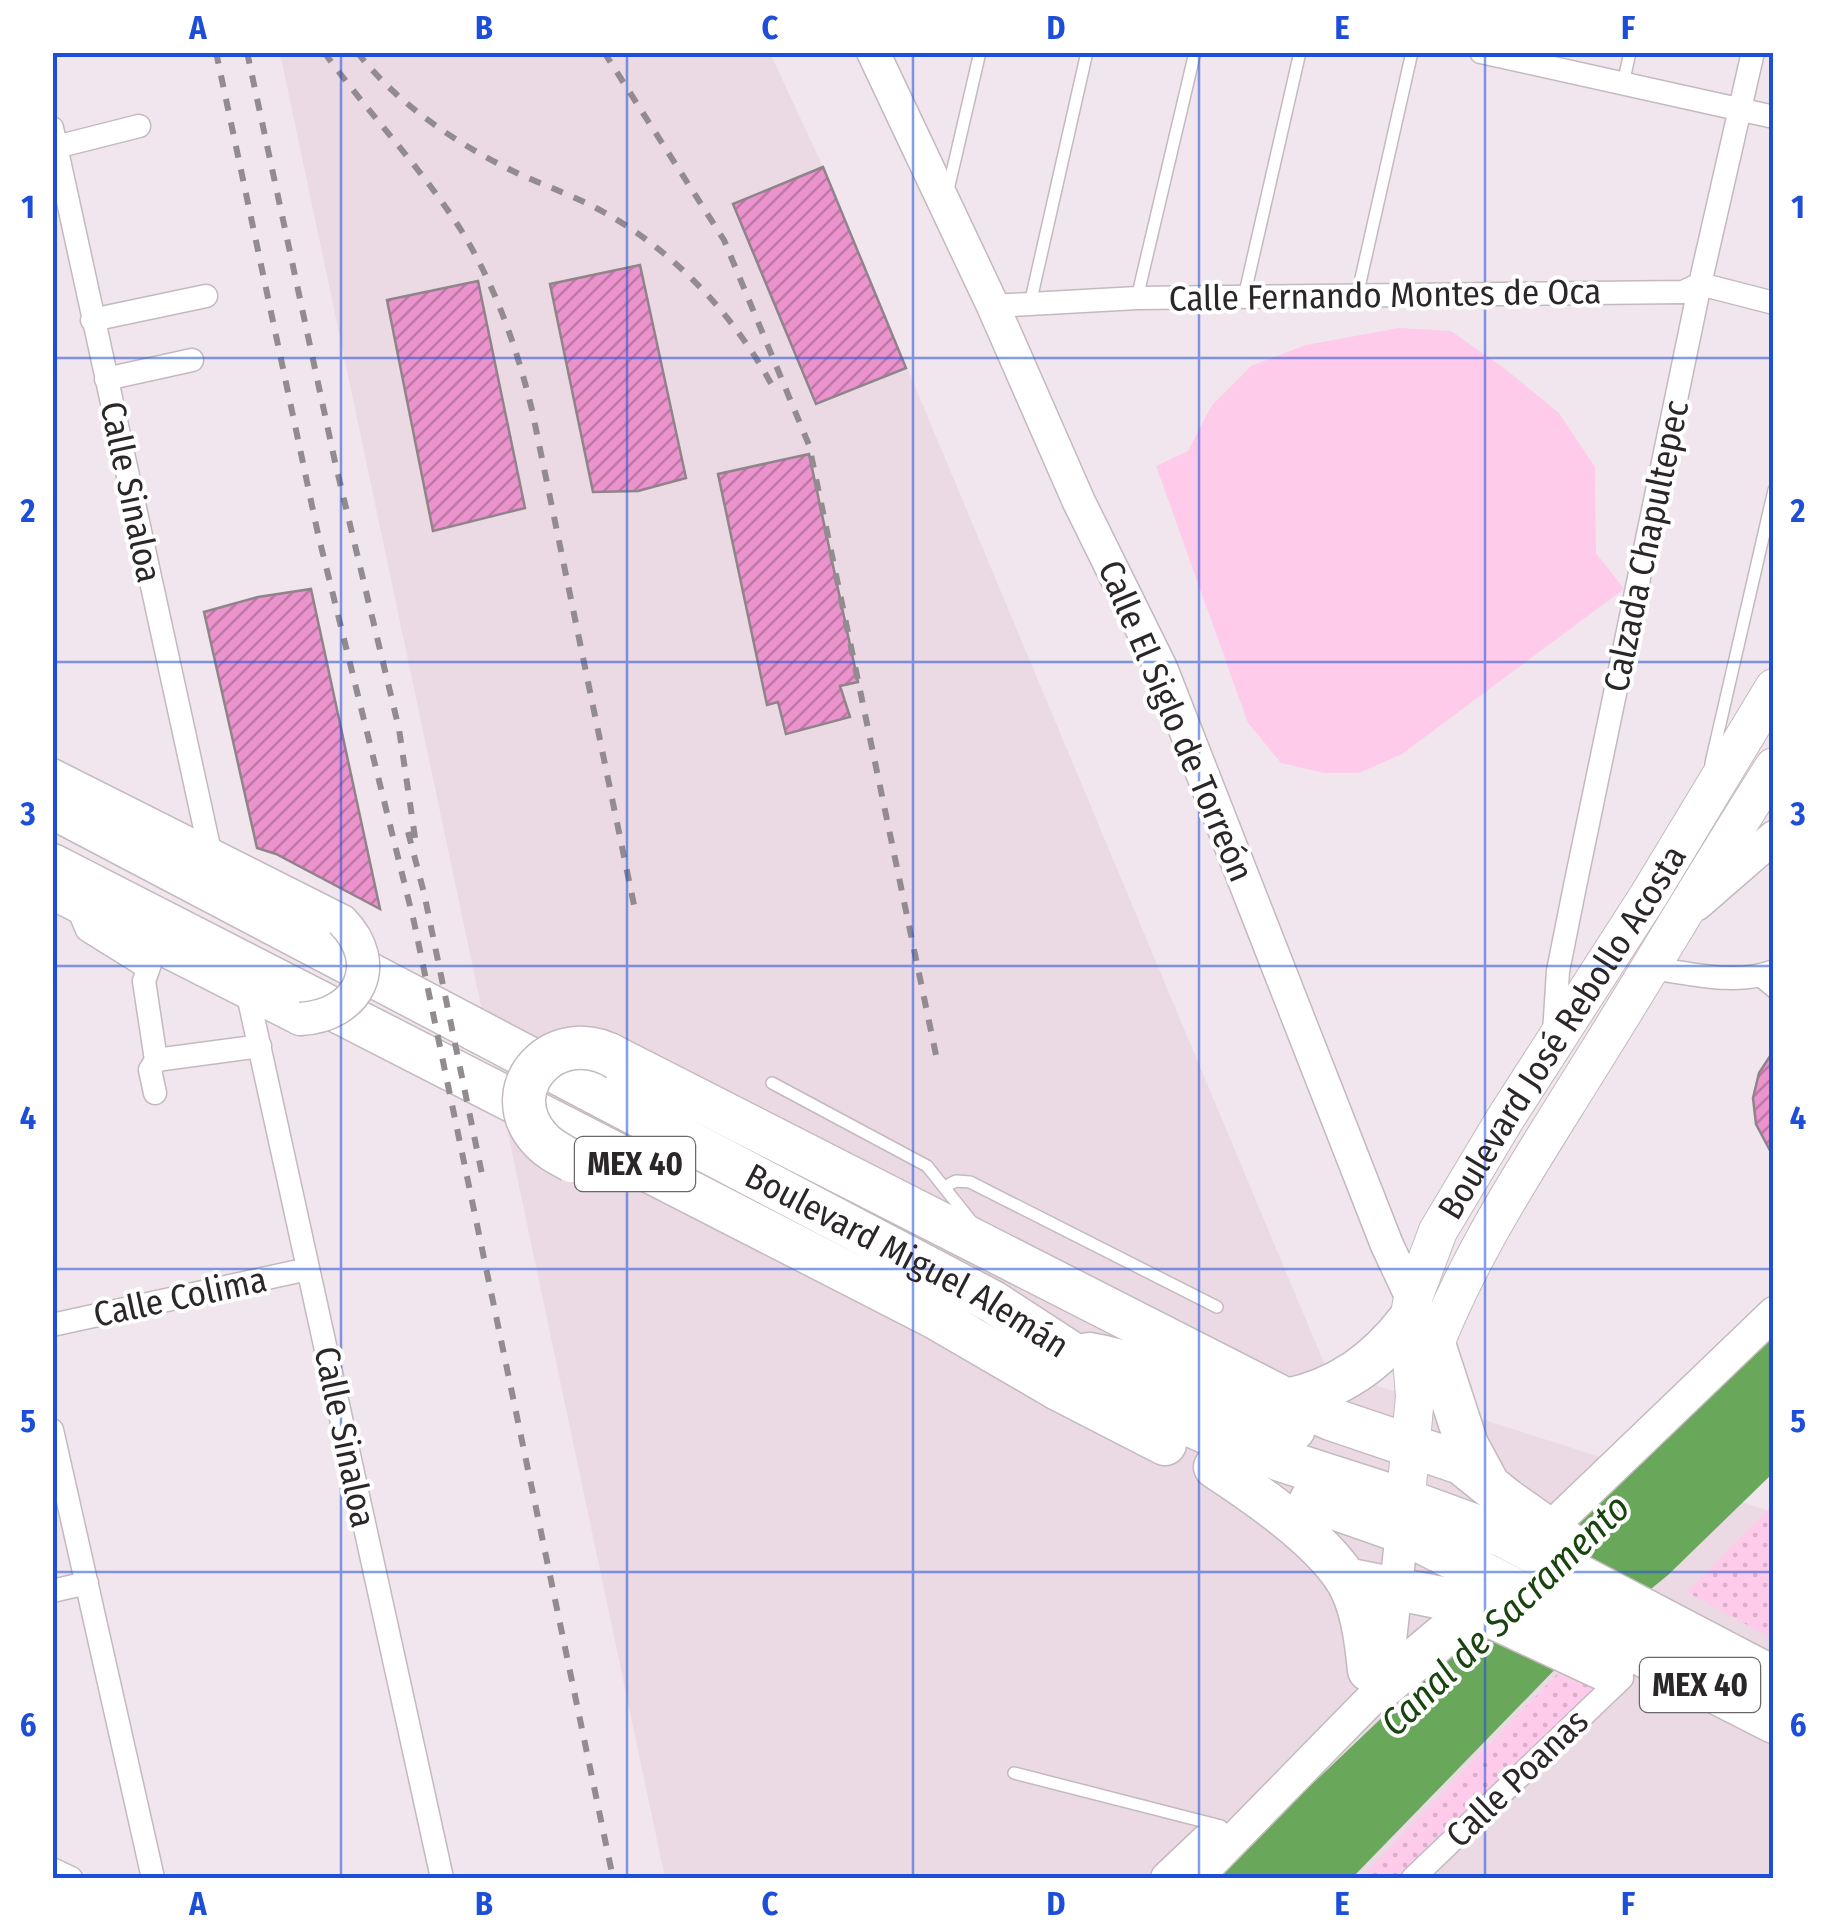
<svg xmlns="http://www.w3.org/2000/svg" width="1826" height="1931" font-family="'Fira Sans Condensed',sans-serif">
<defs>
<pattern id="grass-dots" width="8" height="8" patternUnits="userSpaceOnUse" patternTransform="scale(2.5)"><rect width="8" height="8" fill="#ffcbeb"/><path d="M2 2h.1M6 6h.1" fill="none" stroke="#dbaeca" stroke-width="1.8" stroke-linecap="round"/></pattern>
<pattern id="building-hatch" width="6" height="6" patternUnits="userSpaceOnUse" patternTransform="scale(2.5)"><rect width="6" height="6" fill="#eb93cc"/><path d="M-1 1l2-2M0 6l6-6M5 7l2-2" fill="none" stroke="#bf78a6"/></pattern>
</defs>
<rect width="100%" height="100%" fill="#f1e6ed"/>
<path fill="#ebd9e4" d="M280 53H770L823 167 1327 1370 1773 1512V1878H665Z"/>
<path fill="url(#grass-dots)" d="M1773 1505V1639L1687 1592Z
M1570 1661 1602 1680 1409 1873 1361 1877Z"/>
<path fill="#ffcbeb" d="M1399 328 1451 331 1504 368 1559 413 1595 467 1596 553 1624 589 1402 754 1359 773H1324L1281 763 1248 723 1156 466 1188 451 1212 405 1251 366 1306 345Z"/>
<path fill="#69a75a" d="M1773 1338V1473L1668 1575 1564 1660 1352 1878H1219L1305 1791 1478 1626 1580 1520Z"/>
<path fill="url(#building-hatch)" stroke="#8e848a" stroke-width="2.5" d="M823 167 906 368 816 404 733 204Z
M640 265 686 478 638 491 593 492 550 284Z
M478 281 525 508 433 531 387 300Z
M809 454 858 682 840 686 850 717 786 734 778 702 767 705 718 474Z
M311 589 380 909 276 854 257 848 204 612 258 597Z
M1774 1050V1158L1756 1124 1753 1098 1759 1073Z"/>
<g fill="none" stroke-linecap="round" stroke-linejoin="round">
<g stroke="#c3b9bf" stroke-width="14">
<path id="lane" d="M1623 84 1630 52
M948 190 980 52
M1357 296 1412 52
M1244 297 1300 52
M1137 298 1195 52
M1030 304 1087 52
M1711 763 1774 490
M1756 978 1774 993
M772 1083 927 1166 971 1221
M944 1187 956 1181 970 1182 1217 1307
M1014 1773 1221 1826 1232 1836"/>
</g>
<g stroke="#c3b9bf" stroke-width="25">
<path id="street" d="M1481 52 1774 117
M52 128 211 856
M52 148 139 126
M993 306 1137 298 1683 292 1700 284 1774 303
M92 320 206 296
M106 379 192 360
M77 906 87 930 148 968
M1651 968C1689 973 1737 986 1774 971
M248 995 442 1878
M1554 1033 1558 971 1575 886 1700 284 1753 52
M156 1060 260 1046
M155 1093 150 1070 156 1060 144 981 156 947
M52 1325 308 1269
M52 1430 153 1878
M52 1591 87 1583
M52 1869 71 1878
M1413 1878 1622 1678"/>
</g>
<g stroke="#c3b9bf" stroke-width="35">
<path id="secondary" d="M873 52 993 306 1079 502 1161 668 1387 1245 1419 1313
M52 775 342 921
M52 893 300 1019
M1697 904 1774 837
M1548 1530 1774 1313
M1167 1878 1206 1841
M1196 1878 1385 1685 1402 1532"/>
</g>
<g stroke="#c3b9bf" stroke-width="40">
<g id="primary">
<path d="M1425 1370C1463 1262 1529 1164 1589 1067 1651 968 1711 866 1774 767"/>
<path id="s1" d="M1403 1529 1415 1396 1409 1320 1413 1298 1438 1231 1505 1119 1649 895 1774 688"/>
</g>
</g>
<g stroke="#c3b9bf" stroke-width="45">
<g id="highway">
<path id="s2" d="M52 807 993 1302 1165 1414 1237 1446 1405 1500 1503 1536 1774 1678"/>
<path d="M52 865 936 1318 1058 1389 1165 1444"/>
<path d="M618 1059 1287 1400 1331 1419 1461 1463 1507 1500 1572 1546"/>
<path d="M1434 1344 1467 1445 1486 1480"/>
<path d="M1089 1354C1162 1366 1224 1406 1294 1429"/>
<path d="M1287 1400C1339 1389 1377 1362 1409 1320"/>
<path d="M1215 1467C1256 1494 1319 1537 1346 1579 1362 1605 1366 1640 1369 1670"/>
<path d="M1311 1500 1402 1532 1774 1722"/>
<path d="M1346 1579 1447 1599 1475 1609 1612 1673"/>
<path d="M1385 1685 1475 1609"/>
</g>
</g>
<use href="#lane" stroke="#fff" stroke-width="11"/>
<use href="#street" stroke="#fff" stroke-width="22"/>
<use href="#secondary" stroke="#fff" stroke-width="32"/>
<use href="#primary" stroke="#fff" stroke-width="38"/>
<use href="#highway" stroke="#fff" stroke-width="42"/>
<path stroke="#928b8f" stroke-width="6" stroke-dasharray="12 12" stroke-linecap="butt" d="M216 52 318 534 414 922 613 1878
M247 52 335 462 399 729 416 844
M324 52C368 113 421 167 461 230 495 285 517 348 532 410L634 905
M357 52C399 106 460 146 521 175 547 186 573 196 598 209 673 249 737 317 776 393
M604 52 724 240 809 445 937 1060
M408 832 424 893 483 1179"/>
<g stroke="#c3b9bf" stroke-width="35" stroke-linecap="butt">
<path id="secondary-bridge" d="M300 1019C358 1016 385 965 342 921"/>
</g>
<g stroke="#c3b9bf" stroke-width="45" stroke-linecap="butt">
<path id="highway-bridge" d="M572 1161C561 1155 547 1148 539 1138 495 1088 556 1021 618 1059"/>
</g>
<use href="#secondary-bridge" stroke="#fff" stroke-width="32"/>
<use href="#highway-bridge" stroke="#fff" stroke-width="42"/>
</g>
<path fill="none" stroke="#1d4ed8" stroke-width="2.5" stroke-opacity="0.55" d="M341 52V1878M627 52V1878M913 52V1878M1199 52V1878M1485 52V1878M52 358H1774M52 662H1774M52 966H1774M52 1269H1774M52 1572H1774"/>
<g text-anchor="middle" stroke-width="8" stroke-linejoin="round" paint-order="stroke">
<g fill="#fff" stroke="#6b6869" stroke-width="2.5">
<rect x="575" y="1137" width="120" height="54" rx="8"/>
<rect x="1640" y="1658" width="120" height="54" rx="8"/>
</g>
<g font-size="32" font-weight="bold" fill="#2b2729">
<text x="635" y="1175">MEX 40</text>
<text x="1700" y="1696">MEX 40</text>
</g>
<g font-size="35" fill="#2b2729" stroke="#fff">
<text transform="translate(1385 295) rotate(-1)" y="12">Calle Fernando Montes de Oca</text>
<text transform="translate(131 492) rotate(78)" y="12">Calle Sinaloa</text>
<text transform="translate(1646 546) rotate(-78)" y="12">Calzada Chapultepec</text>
<text transform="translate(1176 721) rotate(67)" y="12">Calle El Siglo de Torreón</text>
<text dy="12" stroke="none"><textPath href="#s1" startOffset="538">Boulevard José Rebollo Acosta</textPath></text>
<text dy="12" stroke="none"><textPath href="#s2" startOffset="968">Boulevard Miguel Alemán</textPath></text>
<text transform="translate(180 1297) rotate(-12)" y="12">Calle Colima</text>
<text transform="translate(345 1437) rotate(78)" y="12">Calle Sinaloa</text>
<text transform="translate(1517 1778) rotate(-44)" y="12">Calle Poanas</text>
</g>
<g font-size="38" font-style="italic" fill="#1a440f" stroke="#fff">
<text transform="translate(1505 1615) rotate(-44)" y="13">Canal de Sacramento</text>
</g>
</g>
<rect width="1826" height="1931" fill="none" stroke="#ffffff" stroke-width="110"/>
<rect x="55" y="55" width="1716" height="1821" fill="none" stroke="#1d4ed8" stroke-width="4"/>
<g font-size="32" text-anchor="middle" font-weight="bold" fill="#1d4ed8">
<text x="198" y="39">A</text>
<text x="484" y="39">B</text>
<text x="770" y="39">C</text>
<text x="1056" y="39">D</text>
<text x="1342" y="39">E</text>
<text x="1628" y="39">F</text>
<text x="28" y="218">1</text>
<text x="1798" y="218">1</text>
<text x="28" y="522">2</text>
<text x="1798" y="522">2</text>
<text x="28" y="825">3</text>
<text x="1798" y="825">3</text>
<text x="28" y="1129">4</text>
<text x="1798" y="1129">4</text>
<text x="28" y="1432">5</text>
<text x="1798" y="1432">5</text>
<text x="28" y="1736">6</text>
<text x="1798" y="1736">6</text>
<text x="198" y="1915">A</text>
<text x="484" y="1915">B</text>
<text x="770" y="1915">C</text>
<text x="1056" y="1915">D</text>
<text x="1342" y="1915">E</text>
<text x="1628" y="1915">F</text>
</g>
</svg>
